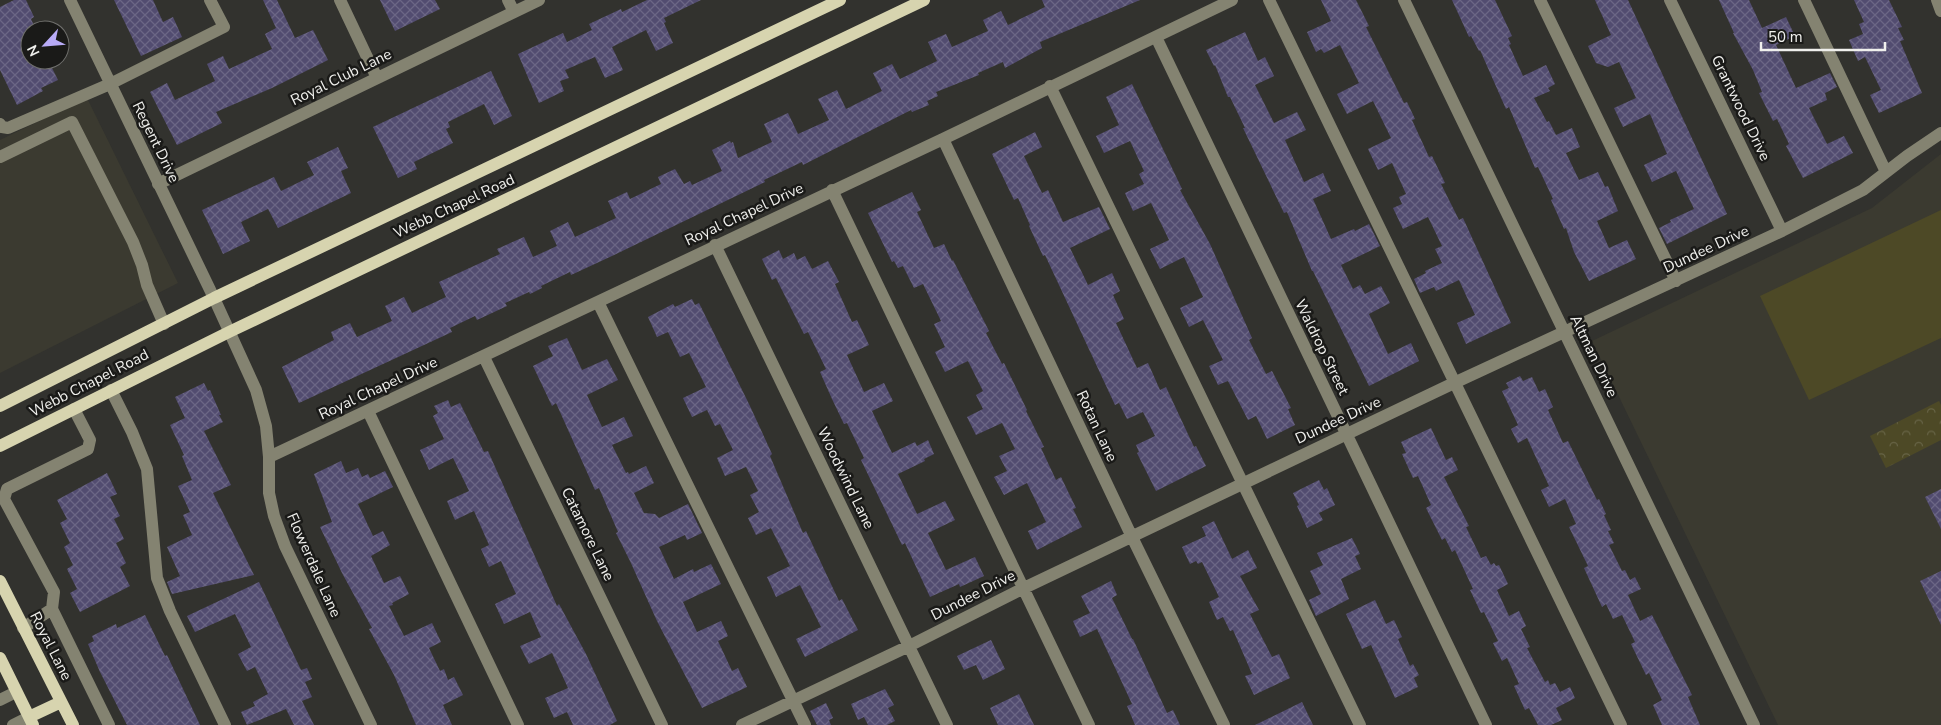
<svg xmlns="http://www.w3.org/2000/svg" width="1941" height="725" font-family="'Nunito Sans',sans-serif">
<defs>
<pattern id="forest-crowns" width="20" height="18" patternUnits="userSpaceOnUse" patternTransform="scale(1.25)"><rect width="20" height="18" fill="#4d4926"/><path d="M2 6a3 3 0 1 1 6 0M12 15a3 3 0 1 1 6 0" fill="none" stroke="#676446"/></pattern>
<pattern id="building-cross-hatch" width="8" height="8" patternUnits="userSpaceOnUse" patternTransform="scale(1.25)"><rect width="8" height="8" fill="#524c70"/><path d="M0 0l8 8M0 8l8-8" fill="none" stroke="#6b6685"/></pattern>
</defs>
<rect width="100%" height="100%" fill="#32322e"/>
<path fill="#3b3a30" d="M87 98 178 283 0 373V140Z
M1941 154V725H1778L1592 341 1872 208Z"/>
<path fill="#4d4926" d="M1941 210V338L1809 400 1760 296Z"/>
<path fill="url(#forest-crowns)" d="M1939 401 1941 405V440L1886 468 1870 436Z"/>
<path fill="url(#building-cross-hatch)" d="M14 0H26L34 17 31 19 36 30H30V60H48L58 80 41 88 43 91 17 105 0 70V7Z
M114 0H153L163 22 173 17 182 37 141 56Z
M263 0H277L295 38 313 30 328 60 272 88 216 112 222 123 177 145 150 92 167 83 175 100 215 81 207 64 223 56 229 69 272 49 265 34 276 28Z
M380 0H435L440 9 395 31Z
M647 0H701L664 18 666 22 664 23 673 43 656 51 646 30 612 47 623 70 605 78 595 57 565 70 569 78 560 81 564 91 539 103 518 54 563 33 567 42 592 30 589 24 621 9 622 12Z
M1042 0H1140L1040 42 1042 48 1005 68 1003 62 978 73 979 75 936 92 938 96 927 101 929 105 912 112 911 110 803 165 802 162 764 180 765 182 612 256 571 275 570 272 541 286 542 288 530 294 529 292 505 303 507 306 477 320 475 316 450 328 452 332 299 403 282 367 334 340 331 332 350 323 357 337 392 321 385 306 404 297 412 313 446 297 439 282 500 254 497 249 524 237 533 257 557 246 550 231 568 222 575 237 616 218 608 201 627 192 630 199 661 184 658 177 675 169 684 184 690 181 692 185 722 171 712 150 730 141 731 143 733 142 738 158 772 142 764 124 788 113 798 134 829 120 818 99 837 90 846 109 882 91 873 73 892 64 900 79 937 61 928 42 946 34 952 47 988 31 983 20 1001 11 1008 25 1045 7Z
M1321 0H1356L1369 26 1366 27 1404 103 1407 102 1415 119 1412 120 1429 157 1432 156 1445 183 1441 184 1459 220 1463 218 1511 323 1466 344 1457 323 1475 315 1459 280 1436 291 1434 287 1420 293 1414 279 1426 273 1425 271 1442 263 1435 249 1442 246 1428 217 1403 229 1393 208 1402 204 1399 197 1406 194 1392 163 1378 170 1368 149 1391 138 1373 101 1347 114 1337 94 1359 83 1340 45 1324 53 1321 49 1316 52 1307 32 1331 21Z
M1452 0H1495L1512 36 1508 38 1511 44 1509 45 1523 76 1546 65 1555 84 1548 88 1550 91 1534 98 1547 122 1549 121 1556 135 1572 128 1580 147 1566 153 1579 180 1598 172 1605 187 1608 186 1618 211 1597 221 1609 248 1627 240 1636 259 1589 281 1574 252 1566 228 1564 229 1551 200 1553 199 1538 167 1535 168 1509 107 1506 109 1480 50 1479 51 1471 36 1469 37Z
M1595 0H1628L1727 214 1667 244 1659 228 1671 222 1670 220 1694 209 1676 171 1652 182 1644 165 1667 154 1650 114 1623 127 1614 108 1636 98 1619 62 1608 67 1596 63 1588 46 1611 35Z
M1719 0H1749L1762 28 1786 17 1795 36 1776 45 1796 88 1830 73 1837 87 1825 93 1827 100 1809 108 1827 144 1844 136 1853 153 1803 178 1786 146 1789 144 1777 119 1773 121 1759 93 1762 92 1753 70 1733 33H1734Z
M1854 0H1889L1902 27 1898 28 1904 40 1900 41 1922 93 1879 113 1870 95 1881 90 1865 57 1858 61 1849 40 1863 34 1859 24 1864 22Z
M1245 32 1258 61 1265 57 1274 76 1255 85 1274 123 1297 112 1306 130 1285 140 1304 182 1323 173 1331 191 1313 199 1331 239 1354 229 1355 231 1369 224 1380 246 1341 265 1353 289 1360 285 1365 294 1381 286 1390 303 1369 314 1388 354 1411 343 1419 361 1369 386 1313 271H1312L1287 212 1284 213 1243 128H1245L1230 97H1228L1215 65 1214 66 1206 50Z
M491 71 512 116 494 125 484 104 448 122 450 127 446 129 453 143 414 162 417 169 398 178 373 127Z
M1132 84 1182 189 1180 190 1210 244 1252 338 1249 340 1266 374 1272 371 1291 408 1288 409 1295 425 1267 439 1256 416 1248 420 1228 381 1218 385 1209 366 1223 360 1203 320 1189 327 1180 308 1203 297 1184 257 1160 269 1150 249 1169 240 1151 203 1133 211 1125 193 1144 184 1139 174 1144 171 1130 141 1104 153 1096 136 1119 125 1106 97Z
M1035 132 1042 147 1024 156 1042 193 1048 190 1063 222 1099 207 1110 229 1070 248 1088 285 1112 273 1120 291 1113 295 1124 319 1116 323 1137 368 1148 363 1160 390 1166 387 1194 447 1196 446 1206 466 1156 491 1137 453 1139 452 1136 445 1155 436 1143 412 1127 419 1119 403 1115 405 1045 255 1043 256 1029 226 1030 225 1018 198 1014 200 992 154Z
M338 147 348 168 341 171 351 193 278 228 268 209 241 222 250 241 223 254 202 210 274 177 281 191 314 175 307 162Z
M912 192 921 210 917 212 934 248 944 244 952 261 953 260 989 331 986 333 1002 364 1004 363 1027 410 1026 411 1044 447 1041 448 1056 480 1061 477 1076 508 1073 509 1082 527 1037 550 1028 531 1046 522 1027 483 1004 495 994 477 1007 471 999 456 1015 449 1002 423 976 435 967 417 983 409 976 395 983 391 968 361 945 372 935 352 945 347 934 324 941 321 923 284 914 288 903 266 898 268 894 261 892 262 868 213Z
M779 250 783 259 794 253 797 260 805 256 812 269 828 261 839 282 835 284 852 322 857 320 869 345 847 355 864 392 884 383 893 401 872 411 892 453 915 442 917 446 928 440 934 454 924 459 925 461 898 474 917 514 945 501 955 520 928 533 946 570 975 557 984 576 960 587 959 584 930 597 905 543 902 545 861 460 864 458 847 423 844 424 832 399 820 372 826 369 808 332 804 334 776 278 772 280 762 259Z
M692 299 695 305 699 303 749 404 772 454 770 456 803 533 806 531 839 601 842 599 858 630 805 657 796 639 821 627 800 585 776 597 767 577 790 566 771 528 756 535 748 518 759 512 750 495 758 491 746 467 725 476 717 458 733 450 720 424 715 426 707 410 692 417 683 398 706 387 689 353 680 357 668 332 657 337 648 317 673 304 675 307Z
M567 338 582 370 607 359 618 380 587 395 602 427 624 417 633 436 612 445 626 473 628 472 629 474 646 466 654 483 634 493 644 513 655 514 659 518 688 504 702 533 687 540 685 535 659 547 674 579 693 569 694 572 711 564 721 584 683 602 697 632 721 621 728 636 718 641 732 671 738 668 747 687 702 708 657 621 630 561 616 533 618 532 599 488 595 490 556 403 552 406 533 366 553 356 548 346Z
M1520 376 1523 381 1532 377 1539 392 1545 389 1553 407 1548 410 1563 443 1568 441 1595 496 1597 500 1599 499 1606 514 1604 515 1611 530 1608 531 1614 543 1609 545 1622 571 1625 570 1630 580 1635 577 1641 589 1628 595 1640 621 1652 615 1692 695 1688 697 1700 725H1662L1653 705 1662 700 1649 673 1646 675 1631 644 1635 642 1622 615 1613 619 1606 604 1602 607 1584 568 1588 566 1569 527 1576 524 1565 499 1549 507 1541 490 1549 486 1527 438 1518 443 1511 429 1518 425 1502 391 1509 388 1506 383Z
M204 383 208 391 210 390 221 415H219L223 422 204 431 231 485 213 493 254 575 172 594 167 582 180 576 167 547 192 535 183 515 190 512 178 486 192 480 182 456 184 455 170 425 185 418 175 397Z
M448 400 451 407 460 403 484 452 488 451 557 606 559 604 586 654 617 721 610 725H573L567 712 554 718 545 698 568 688 552 653 529 664 520 646 541 637 530 612 504 624 495 604 516 594 501 561 489 567 481 549 489 545 474 511 455 520 447 501 469 491 453 458 429 470 420 450 444 439 433 416 438 413 434 406Z
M1431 428 1446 460 1452 457 1458 470 1444 477 1469 526 1466 527 1481 558 1486 556 1491 565 1494 563 1496 566 1499 565 1508 584 1497 590 1509 616 1519 611 1526 626 1521 629 1530 647 1527 648 1545 682 1548 680 1550 685 1555 683 1560 692 1570 687 1575 698 1556 708 1562 720 1551 725H1538L1529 708 1525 710 1514 686 1519 684 1507 658 1502 661 1493 643 1498 641 1484 612 1481 613 1470 590 1473 589 1455 550 1452 552 1445 538 1442 540 1426 508 1431 505 1418 476 1413 478 1402 454 1406 453 1401 442Z
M341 461 346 473 358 468 362 477 368 474 370 478 385 471 393 487 358 504 373 536 383 531 390 545 371 556 384 583 400 576 409 594 392 603 393 605 389 606 404 636 432 623 441 642 429 648 440 671 444 669 448 680 454 677 463 695 443 705 452 725H416L394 675 369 629 372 628 342 573 320 527 332 522 314 474Z
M107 473 117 494 110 497 120 516 114 519 124 539 116 543 126 563 120 567 130 586 80 612 70 593 77 589 67 569 73 565 64 547 70 543 60 523 67 519 57 500Z
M1319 480 1324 490 1327 488 1335 505 1319 513 1323 520 1307 528 1297 506 1299 505 1293 493Z
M1941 489V529L1925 497Z
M1214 521 1232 559 1248 550 1257 568 1240 576 1259 610 1250 614 1272 657 1279 654 1290 678 1254 695 1245 676 1252 674 1233 630 1230 631 1223 617 1217 620 1209 602 1219 597 1202 562 1198 564 1196 561 1190 564 1182 547 1206 536 1202 527Z
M1352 538 1360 554 1355 556 1361 569 1341 579 1349 599 1316 616 1309 600 1321 594 1310 571 1323 565 1317 553Z
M1941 571V625L1920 581Z
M1111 581 1117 595 1112 598 1132 639H1133L1167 713 1173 710 1180 725H1135L1127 706 1132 704 1097 629 1080 637 1073 621 1090 613 1081 596Z
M259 582 301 670 307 668 312 679 305 682 312 697 302 701 314 725H294L286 709 247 725 241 712 255 706 253 702 268 694 255 667 247 671 238 654 251 647 235 614 195 632 187 616Z
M1375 600 1386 624 1394 620 1402 637 1398 639 1410 666 1413 664 1419 675 1414 678 1418 687 1395 698 1371 645 1362 649 1346 614Z
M145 615 165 656 167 655 200 725H127L100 672 88 644 94 641 92 636 116 624 117 628Z
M991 640 1005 669 983 680 976 665 964 670 957 656Z
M885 689 894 705 888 708 895 721 887 725H868L864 717 858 720 851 704Z
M1019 694 1034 725H998L990 708Z
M1302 702 1313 725H1255Z
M826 703 833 718 829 720 831 725H817L810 711Z"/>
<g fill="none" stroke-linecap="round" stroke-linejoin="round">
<path stroke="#848371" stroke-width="12" d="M70 0 214 298 256 390 266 426 269 457V493L274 516 285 546 371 725
M340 0 377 78
M508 0 514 12
M1269 0 1621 725
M1404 0 1754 725
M1540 0 1676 281
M1670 0 1782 231
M1804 0 1886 172
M1937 0 1941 11
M1156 37 1486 725
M1050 86 1360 725
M0 124 2 127 8 128 110 84 224 27 210 0
M943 139 1132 537 1224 725
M0 157 72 122 133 242 142 265 147 285 164 324
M158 184 539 0
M832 190 1089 725
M715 245 947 725
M598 302 805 725
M484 357 662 725
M111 390 132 432 147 469 157 578 170 611 225 725
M368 411 518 725
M269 457 943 139 1232 0
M52 609 109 725
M23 628 52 609 54 592 4 499 7 489 88 449 90 440 74 409
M0 700 16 692
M13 725 29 717
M742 725 909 646 1024 588 1454 383 1782 231 1863 190 1907 156 1941 133"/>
<path stroke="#d7d4af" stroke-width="12" d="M0 406 214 298 840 0
M0 446 229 332 924 0
M0 581 73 725
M0 658 33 725
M29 717 61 702"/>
</g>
<g text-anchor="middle" stroke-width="5" stroke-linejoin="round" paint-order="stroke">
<g font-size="15" fill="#f0f0ed" stroke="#1a1a18">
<text transform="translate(341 77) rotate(-26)" y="5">Royal Club Lane</text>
<text transform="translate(1741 108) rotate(64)" y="5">Grantwood Drive</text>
<text transform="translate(156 142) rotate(64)" y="5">Regent Drive</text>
<text transform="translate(454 206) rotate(-25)" y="5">Webb Chapel Road</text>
<text transform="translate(744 214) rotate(-25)" y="5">Royal Chapel Drive</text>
<text transform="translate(1706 249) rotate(-25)" y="5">Dundee Drive</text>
<text transform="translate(1322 347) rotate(64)" y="5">Waldrop Street</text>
<text transform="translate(1594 356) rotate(64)" y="5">Altman Drive</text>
<text transform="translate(89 383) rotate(-27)" y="5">Webb Chapel Road</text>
<text transform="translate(378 388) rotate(-25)" y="5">Royal Chapel Drive</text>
<text transform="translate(1338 420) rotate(-25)" y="5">Dundee Drive</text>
<text transform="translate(1097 426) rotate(65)" y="5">Rotan Lane</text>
<text transform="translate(846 478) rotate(64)" y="5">Woodwind Lane</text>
<text transform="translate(588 534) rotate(64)" y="5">Catamore Lane</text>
<text transform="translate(314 565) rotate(66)" y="5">Flowerdale Lane</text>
<text transform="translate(973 595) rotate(-27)" y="5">Dundee Drive</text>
<text transform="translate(51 646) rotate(63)" y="5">Royal Lane</text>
</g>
</g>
<g transform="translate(45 45) rotate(244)"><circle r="24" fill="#1a1a18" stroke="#70706d"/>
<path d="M0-4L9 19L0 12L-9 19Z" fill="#b8abf7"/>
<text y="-8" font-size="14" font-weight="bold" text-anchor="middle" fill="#f0f0ed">N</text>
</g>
<path d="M1761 42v8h124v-8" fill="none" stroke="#f0f0ed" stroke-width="2.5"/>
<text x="1768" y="42" font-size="15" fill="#f0f0ed" stroke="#1a1a18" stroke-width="4" paint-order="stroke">50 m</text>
</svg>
